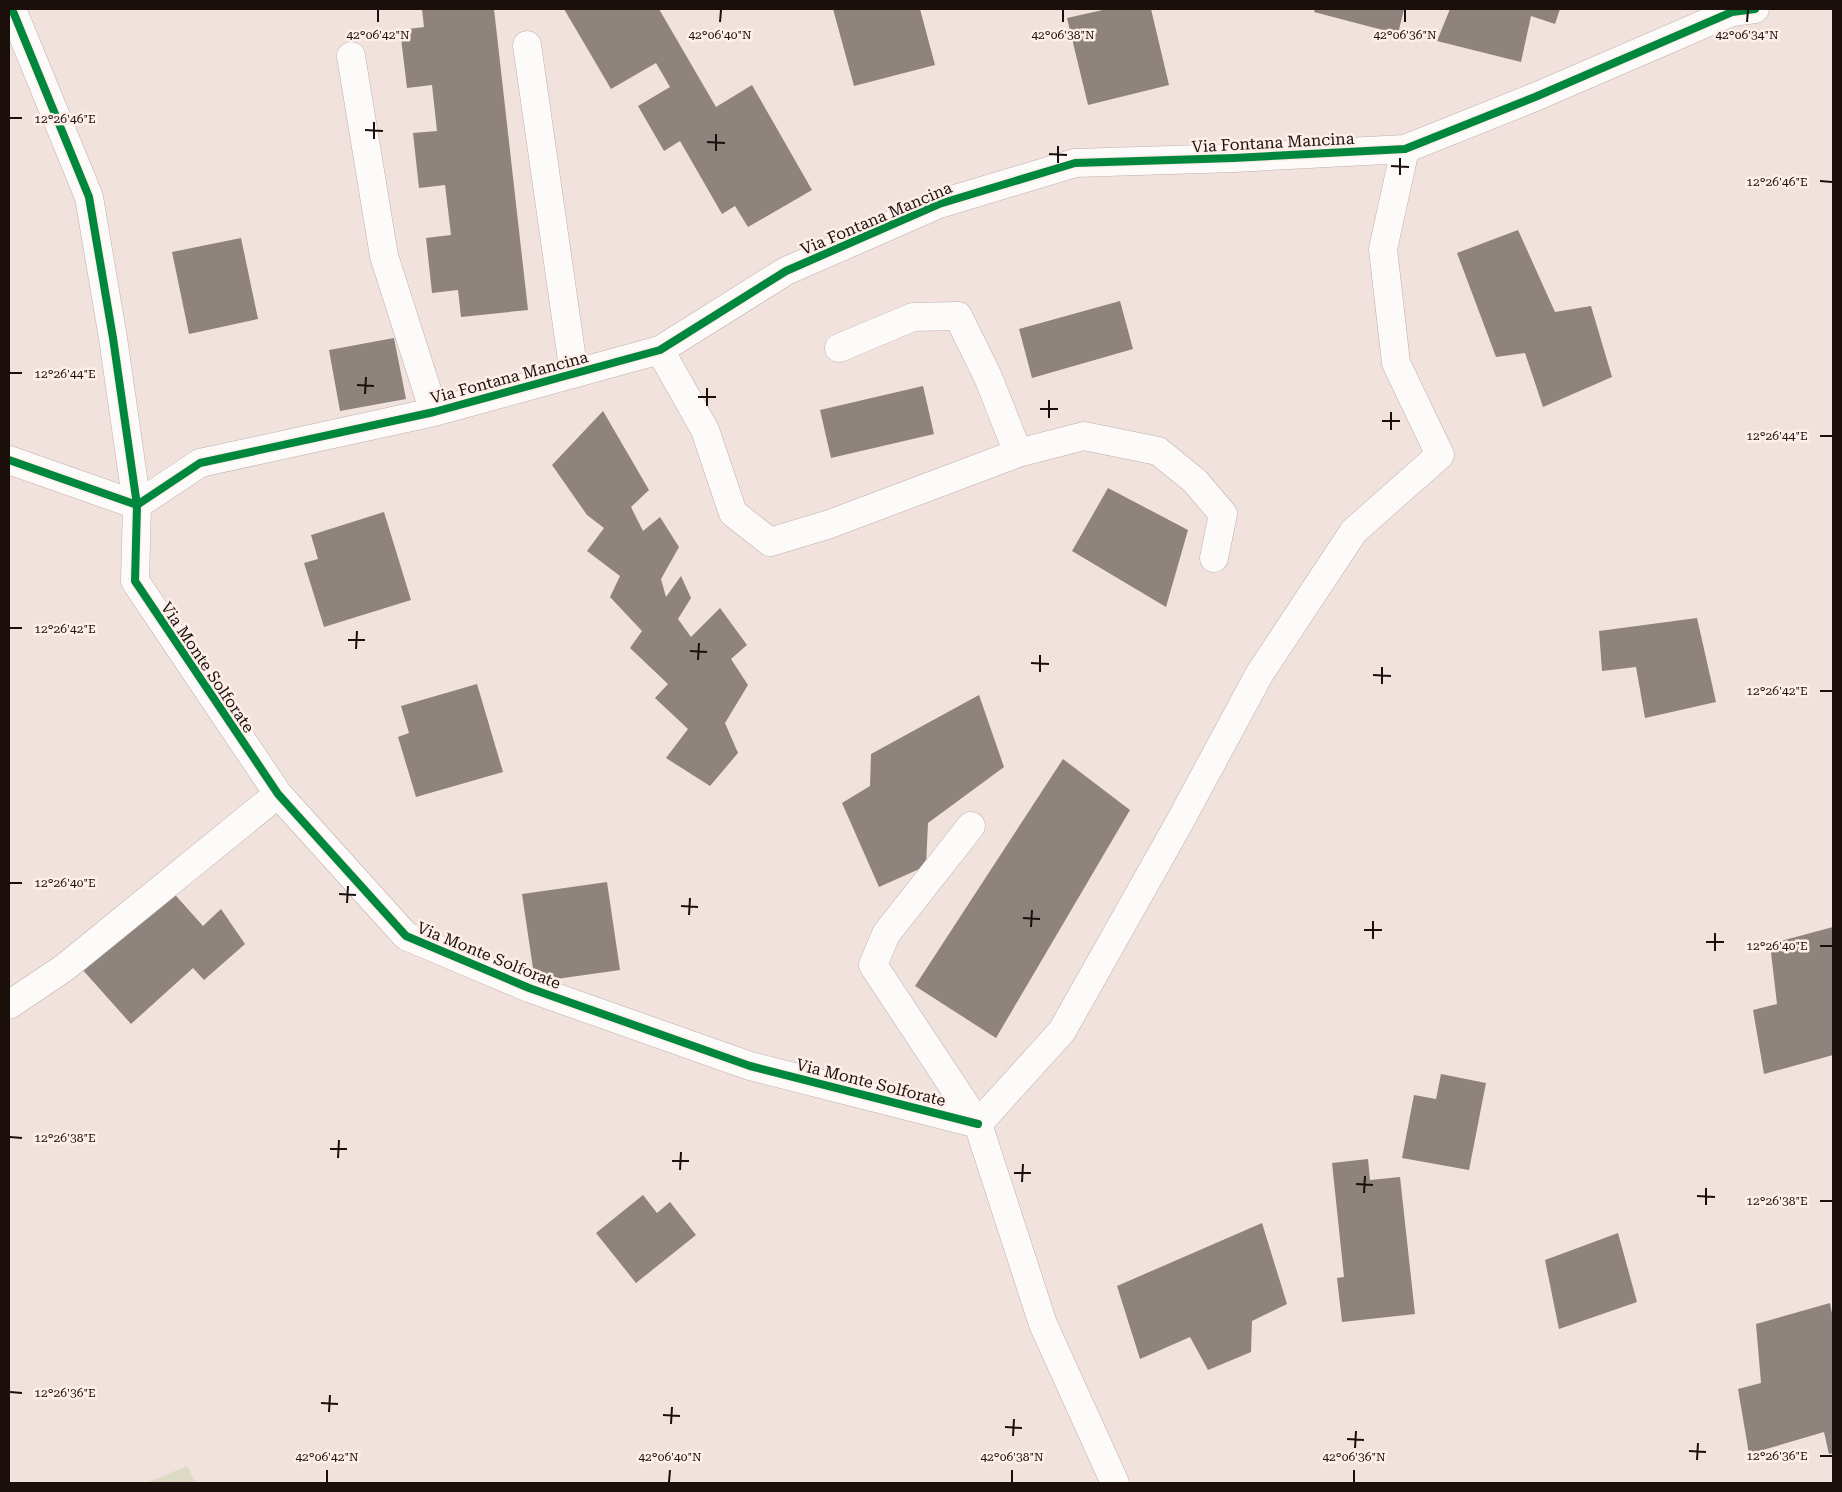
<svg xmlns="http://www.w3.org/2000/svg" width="1842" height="1492" font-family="'Roboto Serif',serif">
<rect width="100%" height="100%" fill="#f2e2dd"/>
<path fill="#dedbc5" d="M187 1466 196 1483H146Z"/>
<path fill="#8e837d" d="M422 9H494L528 310 461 317 458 290 432 293 426 238 451 235 445 185 419 188 413 133 437 131 432 85 407 88 400 30 424 27Z
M564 9H659L716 107 752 85 812 190 748 227 735 206 722 214 680 141 664 151 638 106 670 87 656 63 611 89Z
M833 9H920L935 65 854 86Z
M1107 9H1151L1169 85 1088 105 1067 18Z
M1315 9H1404L1398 34 1314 12Z
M1450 9H1560L1555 24 1531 16 1521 62 1437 41Z
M1518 230 1555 312 1591 306 1612 377 1543 407 1525 353 1496 357 1457 253Z
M241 238 258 319 189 334 172 252Z
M1120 301 1133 349 1032 378 1019 329Z
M394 338 406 399 340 411 329 350Z
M923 386 934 434 831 458 820 410Z
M603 411 649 490 631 507 643 531 660 517 679 547 661 579 666 597 681 576 691 598 678 619 691 637 720 608 747 645 731 659 748 685 725 723 738 753 710 786 666 758 688 729 655 698 668 684 630 648 642 631 610 597 620 576 587 551 604 528 587 515 552 465Z
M1108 488 1188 530 1166 607 1072 551Z
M384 512 411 600 324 627 304 563 318 559 311 535Z
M1697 618 1716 702 1645 718 1636 667 1602 671 1599 631Z
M477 684 503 772 416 797 398 737 409 733 401 706Z
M979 695 1004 767 928 823 926 866 879 887 842 803 870 786 871 754Z
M1063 759 1130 810 996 1038 915 986Z
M607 882 620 970 535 982 522 894Z
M169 888 203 926 221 909 245 944 204 980 193 968 131 1024 81 968Z
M1833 927V1055L1764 1074 1753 1010 1777 1004 1770 944Z
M1441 1074 1486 1083 1469 1170 1402 1158 1414 1095 1436 1099Z
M1368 1159 1370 1180 1400 1177 1415 1314 1342 1322 1337 1278 1344 1277 1332 1163Z
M643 1195 657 1213 670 1202 696 1235 636 1283 596 1233Z
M1262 1223 1287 1304 1252 1321 1251 1352 1208 1370 1190 1337 1140 1359 1117 1286Z
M1618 1233 1637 1302 1559 1329 1545 1260Z
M1830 1303 1833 1319V1453L1829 1454 1824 1432 1749 1454 1738 1389 1761 1383 1756 1324Z"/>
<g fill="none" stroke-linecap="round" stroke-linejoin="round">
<g stroke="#bdafaa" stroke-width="29">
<path id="minor" d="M12 9 89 197 113 338 137 505 135 581 278 794 406 936 529 988 750 1066 978 1124
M527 45 574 374
M351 56 384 256 434 412
M839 348 913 317 958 316 988 377 1018 453
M660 350 705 430 733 513 770 542 830 524 1018 453 1084 436 1158 451 1195 481 1223 514 1214 558
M9 460 137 505
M137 505 200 463 434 412 660 350 786 271 939 204 1075 163 1234 158 1405 149 1535 97 1732 12 1755 9
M971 826 886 934 873 965 978 1124 1043 1324 1115 1483
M9 1005 64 968 278 794
M978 1124 1062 1031 1178 825 1260 673 1354 531 1440 455 1396 363 1383 249 1405 149"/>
</g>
<use href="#minor" stroke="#fdfbfa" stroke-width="28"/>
<g stroke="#feefea" stroke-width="11">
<path id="cycleway" d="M12 9 89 197 113 338 137 505 135 581 278 794 406 936 529 988 750 1066 978 1124
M9 460 137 505
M137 505 200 463 434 412 660 350 786 271 939 204 1075 163 1234 158 1405 149 1535 97 1732 12 1755 9"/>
</g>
<use href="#cycleway" stroke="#00873e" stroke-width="8"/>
</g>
<path fill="none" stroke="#1a0f0b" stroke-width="2" d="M378 22V10M720 22 721 10M1063 22V10M1405 22V10M1747 22 1748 10M10 118H22M365 130 383 131M374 139V122M707 142 725 143M716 151V134M1049 154 1067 155M1058 163V146M1391 166 1409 167M1400 175V158M1820 181 1832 182M10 373H22M357 385 374 386M365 394 366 377M698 397H716M707 406V388M1040 409H1058M1049 418V400M1382 421H1400M1391 430V412M1820 436H1832M10 628H22M348 640H365M356 649 357 631M690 651 707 652M698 660 699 643M1031 663 1049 664M1040 672V655M1373 675 1391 676M1382 684V667M1820 691H1832M10 883H22M339 894 356 895M347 903 348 886M681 906 698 907M689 915 690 898M1023 918 1040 919M1031 927 1032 910M1364 930H1382M1373 939V921M1706 942H1724M1820 946H1832M1715 951V933M10 1137 22 1138M330 1149H347M338 1158 339 1140M672 1161H689M680 1170 681 1152M1014 1173H1031M1022 1182 1023 1164M1356 1184 1373 1185M1364 1193 1365 1176M1697 1196 1715 1197M1820 1201H1832M1706 1205V1188M10 1392 22 1393M321 1403 338 1404M329 1412 330 1395M663 1415 680 1416M671 1424 672 1407M1005 1427 1022 1428M1013 1436 1014 1419M1347 1439 1364 1440M1355 1448 1356 1431M1689 1451 1706 1452M1820 1456H1832M1697 1460 1698 1443M327 1482V1470M669 1482 670 1470M1012 1482V1470M1354 1482V1470"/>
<g text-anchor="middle" stroke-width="5" stroke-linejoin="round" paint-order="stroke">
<g font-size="16" fill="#1a0f0b" stroke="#feefea">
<text transform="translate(1273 142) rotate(-3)" y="6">Via Fontana Mancina</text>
<text transform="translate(876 218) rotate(-23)" y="6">Via Fontana Mancina</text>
<text transform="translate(509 377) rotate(-15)" y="6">Via Fontana Mancina</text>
<text transform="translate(208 667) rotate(56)" y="6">Via Monte Solforate</text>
<text transform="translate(489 955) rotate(22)" y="6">Via Monte Solforate</text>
<text transform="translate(871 1082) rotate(14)" y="6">Via Monte Solforate</text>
</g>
</g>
<g font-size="12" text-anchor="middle" fill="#1a0f0b" stroke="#feefea" stroke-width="5" stroke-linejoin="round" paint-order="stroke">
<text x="378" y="39">42°06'42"N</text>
<text x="720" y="39">42°06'40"N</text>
<text x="1063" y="39">42°06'38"N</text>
<text x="1405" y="39">42°06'36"N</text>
<text x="1747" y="39">42°06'34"N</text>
<text x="65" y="123">12°26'46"E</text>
<text x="1777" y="186">12°26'46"E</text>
<text x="65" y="378">12°26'44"E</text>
<text x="1777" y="440">12°26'44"E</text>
<text x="65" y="633">12°26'42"E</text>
<text x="1777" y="695">12°26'42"E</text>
<text x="65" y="887">12°26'40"E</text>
<text x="1777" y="950">12°26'40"E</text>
<text x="65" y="1142">12°26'38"E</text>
<text x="1777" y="1205">12°26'38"E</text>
<text x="65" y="1397">12°26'36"E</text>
<text x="1777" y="1460">12°26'36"E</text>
<text x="327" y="1461">42°06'42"N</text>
<text x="670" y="1461">42°06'40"N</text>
<text x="1012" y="1461">42°06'38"N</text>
<text x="1354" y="1461">42°06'36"N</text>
</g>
<rect width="1842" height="1492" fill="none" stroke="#1a0f0b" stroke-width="20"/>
</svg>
